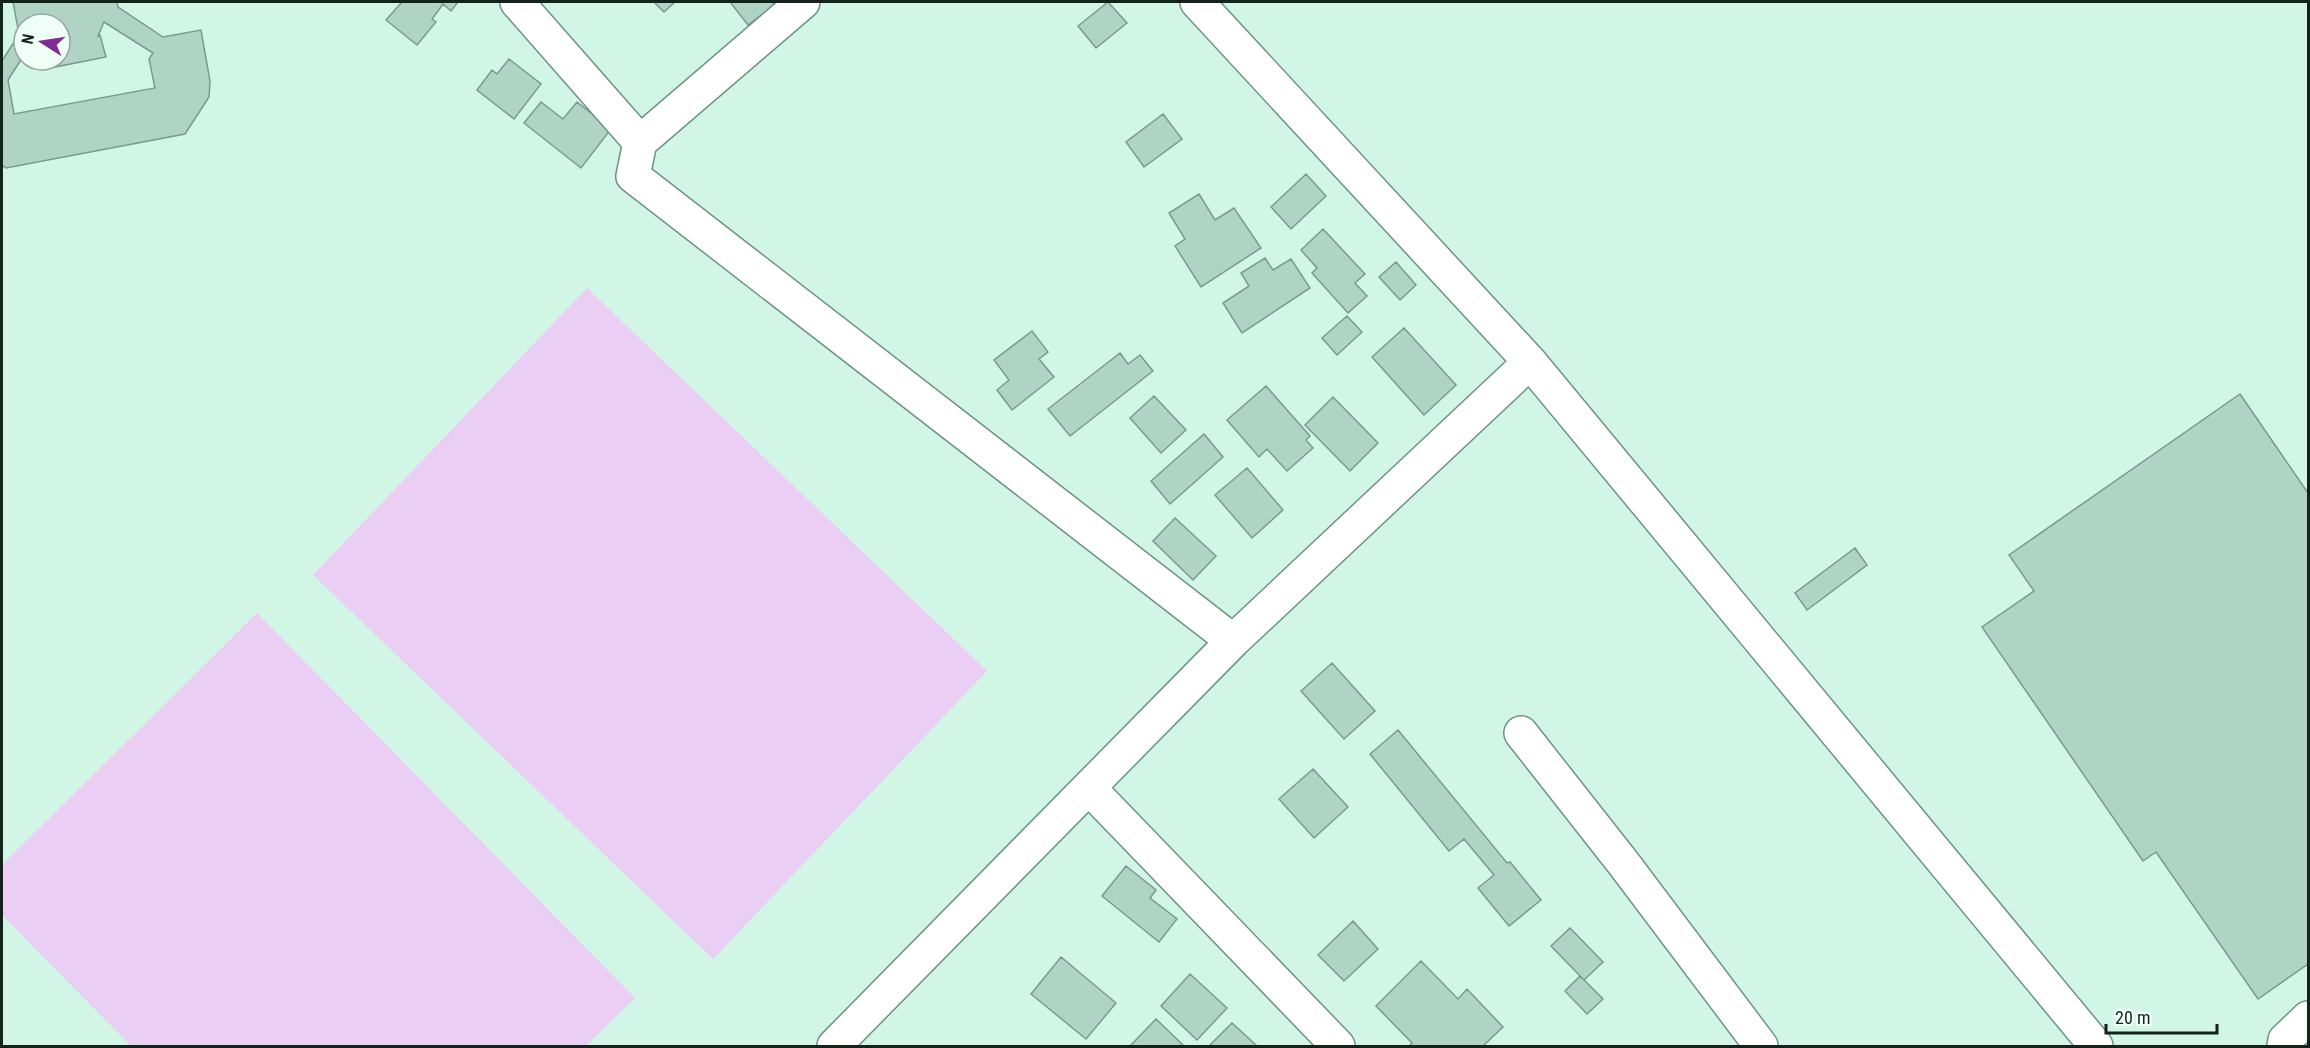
<svg xmlns="http://www.w3.org/2000/svg" width="2310" height="1048" font-family="'Roboto Condensed',sans-serif">
	<style>
		.green { fill: #ebcef4 }
		.building { fill: #afd4c5; stroke: #779b8c; stroke-width: 1.5; fill-rule: evenodd }
		.lines { fill: none; stroke-linecap: round; stroke-linejoin: round }
		.minor-casing { stroke: #6f9284; stroke-width: 36 }
		.minor { stroke: #fff; stroke-width: 33 }
	</style>
	<rect width="100%" height="100%" fill="#d1f6e6"/>
	<!-- green -->
	<path class="green" d="M587 288 987 671 713 959 313 575Z
		M257 613 635 998 586 1046H131L2 915V865Z"/>
	<!-- building -->
	<path class="building" d="M13 2H117L118 7 163 37 201 30 210 81 209 97 185 134 6 168 2 165V61L19 34ZM104 22 153 53 149 59 155 88 14 114 8 80 24 55V24H60V60H49L50 68 106 57 100 35 98 36Z
		M402 2H458L451 11 443 4 432 19 436 22 417 45 386 20Z
		M654 2H675L664 12Z
		M730 2H772L775 5 748 25Z
		M1108 2 1127 23 1096 48 1078 26Z
		M509 59 541 84 514 119 477 90 492 70 497 74Z
		M541 102 563 119 577 102 611 129 581 168 524 123Z
		M1163 114 1182 139 1144 167 1126 142Z
		M1306 174 1326 196 1291 229 1271 207Z
		M1199 194 1215 220 1234 208 1261 248 1201 287 1175 246 1185 239 1169 213Z
		M1323 229 1365 274 1355 283 1367 296 1348 313 1312 273 1317 268 1301 250Z
		M1265 258 1273 270 1291 259 1310 288 1242 333 1223 303 1249 286 1241 273Z
		M1396 262 1416 285 1400 300 1379 277Z
		M1347 316 1362 332 1337 355 1322 338Z
		M1404 328 1456 385 1424 415 1372 357Z
		M1032 331 1048 352 1039 359 1054 377 1012 410 997 390 1009 380 994 360Z
		M1120 353 1128 364 1140 355 1153 371 1070 436 1048 409Z
		M1266 386 1310 436 1306 440 1313 448 1287 471 1267 449 1259 457 1227 420Z
		M2240 394 2308 493V964L2258 999 2156 852 2143 861 1982 627 2034 591 2009 555Z
		M1154 396 1186 430 1161 453 1130 418Z
		M1333 397 1378 443 1350 471 1305 425Z
		M1204 434 1223 457 1170 504 1151 481Z
		M1247 468 1283 510 1252 538 1215 495Z
		M1175 518 1216 556 1193 580 1153 541Z
		M1855 548 1867 565 1807 610 1795 593Z
		M1332 663 1375 711 1344 739 1301 691Z
		M1398 730 1507 863 1510 862 1541 900 1509 926 1478 888 1494 875 1464 839 1449 851 1370 754Z
		M1313 769 1348 807 1314 838 1279 799Z
		M1126 866 1156 890 1150 898 1177 919 1159 942 1102 896Z
		M1353 921 1378 949 1344 981 1318 955Z
		M1570 928 1603 962 1584 980 1551 946Z
		M1061 957 1116 1003 1086 1039 1031 994Z
		M1421 961 1458 999 1467 989 1503 1027 1483 1046H1409L1412 1043 1376 1006Z
		M1190 974 1227 1008 1197 1040 1161 1006Z
		M1580 976 1603 999 1587 1014 1565 991Z
		M1156 1019 1184 1046H1130Z
		M1232 1023 1257 1046H1209Z"/>
	<g class="lines">
		<!-- minor casing -->
		<g class="minor-casing">
			<path id="minor" d="M517 2 640 142
				M803 2 640 142 633 176 1233 641
				M1197 2 1530 362 2096 1046
				M1521 733 1624 864 1761 1046
				M1089 788 1338 1046
				M834 1046 1233 641 1530 362
				M2284 1046 2285 1040 2308 1018"/>
		</g>
		<!-- minor -->
		<use href="#minor" class="minor"/>
	</g>
	<!-- border -->
	<rect width="2310" height="1048" fill="none" stroke="#14221c" stroke-width="6"/>
	<!-- north arrow -->
	<g transform="translate(42 42) rotate(282)"><circle r="28" fill="#effef7" stroke="#97a69f" stroke-width="1.5"/>
	<path d="M0-4.5L10 22L0 15L-10 22Z" fill="#822b98"/>
	<text y="-9" font-size="16" font-weight="bold" text-anchor="middle" fill="#14221c">N</text>
	</g>
	<!-- scale -->
	<path d="M2106 1024v9h111v-9" fill="none" stroke="#14221c" stroke-width="3"/>
	<text x="2115" y="1024" font-size="18" fill="#14221c" stroke="#effef7" stroke-width="4.5" paint-order="stroke">20 m</text>
</svg>
